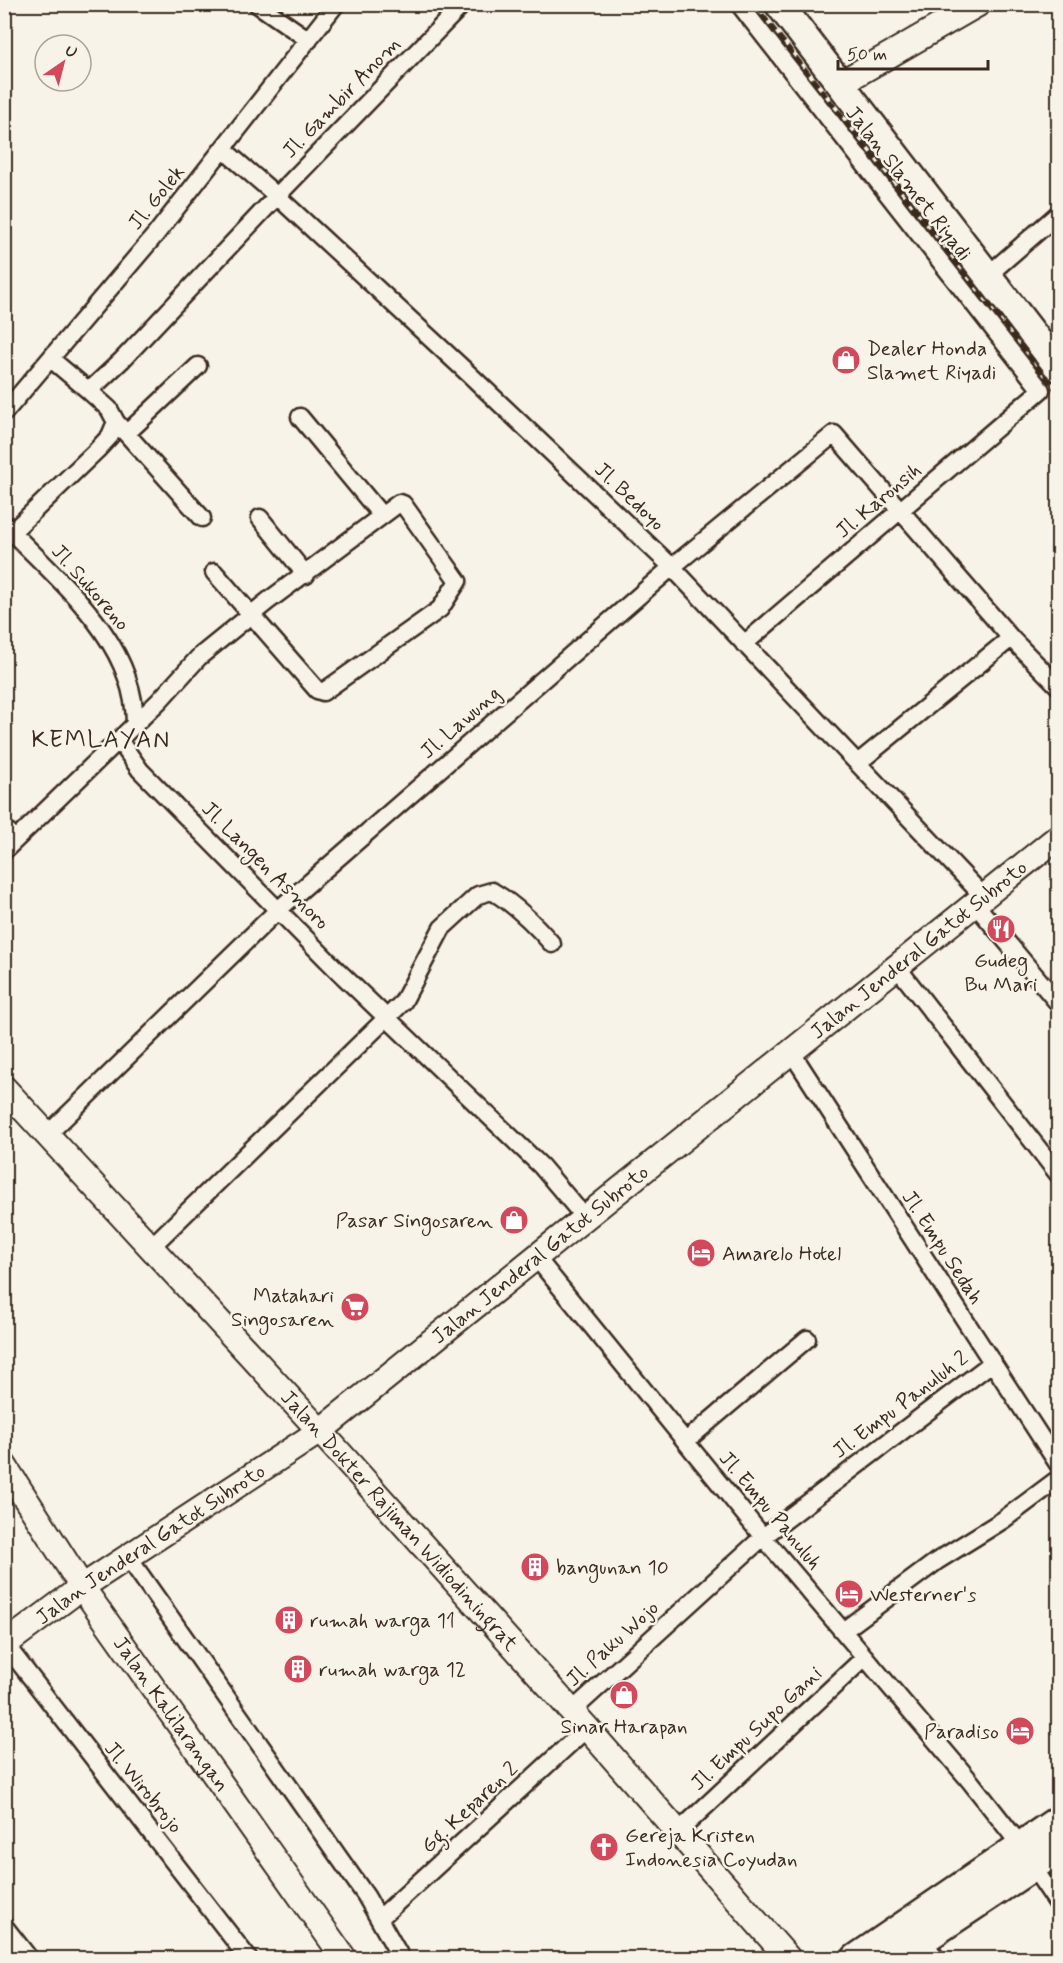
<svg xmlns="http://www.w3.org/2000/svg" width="1063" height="1963" font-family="Mynerve,sans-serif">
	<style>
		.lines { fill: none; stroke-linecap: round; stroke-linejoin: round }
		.street-casing { stroke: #3b2a1e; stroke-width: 21 }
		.secondary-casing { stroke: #3b2a1e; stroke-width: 28 }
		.primary-casing { stroke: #3b2a1e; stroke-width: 32 }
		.street { stroke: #f7f3e8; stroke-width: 16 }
		.secondary { stroke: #f7f3e8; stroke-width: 24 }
		.primary { stroke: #f7f3e8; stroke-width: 27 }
		.rail { stroke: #3b2a1e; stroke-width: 4.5; stroke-dasharray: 9 4.5; stroke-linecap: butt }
		.labels { text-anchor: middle; stroke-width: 5; stroke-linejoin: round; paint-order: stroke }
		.street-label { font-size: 21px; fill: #3b2a1e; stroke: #f7f3e8 }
		.poi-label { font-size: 21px; fill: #3b2a1e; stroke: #f7f3e8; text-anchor: start }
		.quarter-label { font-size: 24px; letter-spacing: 1.5px; fill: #3b2a1e; stroke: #f7f3e8 }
	</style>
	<rect width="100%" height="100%" fill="#f7f3e8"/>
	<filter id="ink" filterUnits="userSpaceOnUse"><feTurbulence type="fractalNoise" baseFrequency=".0167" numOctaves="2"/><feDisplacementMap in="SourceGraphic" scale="12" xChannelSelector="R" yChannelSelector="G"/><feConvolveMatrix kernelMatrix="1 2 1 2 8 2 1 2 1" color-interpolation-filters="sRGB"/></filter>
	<g filter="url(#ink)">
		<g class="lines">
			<!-- street casing -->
			<g class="street-casing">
				<path id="street" d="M257 4 309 40
					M739 4 1041 390 744 644
					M224 150 277 196 470 375 672 567 984 897
					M988 275 1058 214
					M51 359 89 391
					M4 413 156 234 336 4
					M300 417 382 516
					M127 433 198 366
					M202 518 116 422 109 409 89 391 122 360 277 196 463 4
					M260 518 306 575
					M4 524C58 581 135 640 135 724
					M12 532 97 450 110 436 116 422
					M119 740 140 770 337 970 541 1166 586 1219
					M859 762 1011 638
					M4 828 16 839
					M4 851 159 701 199 657 268 601 399 503 403 504 458 581 440 609 323 692 317 690 214 572
					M975 904 1058 1003
					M897 967 1058 1174
					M792 1053 1058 1464
					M47 1135 278 910 672 567 834 434 1011 638 1058 686
					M151 1247 403 1002 442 928 478 895 492 891C516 905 534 923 552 944
					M535 1256 763 1537 970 1781 1021 1846
					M686 1441 807 1339
					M128 1557 366 1896 401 1958
					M843 1631 937 1561 1003 1520 1058 1479
					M5 1644 248 1958
					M572 1711 763 1537 993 1362
					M678 1832 865 1657
					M1033 1867 1058 1904
					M380 1918 587 1728
					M4 1926 29 1958
					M922 1941 936 1958"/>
			</g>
			<!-- secondary casing -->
			<g class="secondary-casing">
				<g id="secondary">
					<path d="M841 83 978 4"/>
					<path id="s1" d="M4 1088 320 1431 587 1728 788 1958"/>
					<path id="s2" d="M4 1465 82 1587 344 1958"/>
					<path id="s3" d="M4 1645 82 1587 320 1431 1058 837"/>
				</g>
			</g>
			<!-- primary casing -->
			<g class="primary-casing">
				<path id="primary" d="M779 4 1058 367
					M856 1958 1058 1820
					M896 1958 1058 1850"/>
			</g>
			<!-- street -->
			<use href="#street" class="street"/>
			<!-- secondary -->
			<use href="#secondary" class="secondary"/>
			<!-- primary -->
			<use href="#primary" class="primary"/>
			<!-- rail -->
			<path class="rail" d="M754 4 1058 392"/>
		</g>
	</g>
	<!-- icons -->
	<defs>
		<g id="shop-disc" transform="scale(1.5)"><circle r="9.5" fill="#d1495b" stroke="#f7f3e8"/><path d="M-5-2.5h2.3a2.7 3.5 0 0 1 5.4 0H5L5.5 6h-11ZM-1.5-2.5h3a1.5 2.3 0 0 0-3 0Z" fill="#fff"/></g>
		<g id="restaurant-disc" transform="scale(1.5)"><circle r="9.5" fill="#d1495b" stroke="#f7f3e8"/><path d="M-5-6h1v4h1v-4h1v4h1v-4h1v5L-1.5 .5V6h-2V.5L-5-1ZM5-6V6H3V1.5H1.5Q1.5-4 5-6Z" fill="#fff"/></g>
		<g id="hotel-disc" transform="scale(1.5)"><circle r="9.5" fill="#d1495b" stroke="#f7f3e8"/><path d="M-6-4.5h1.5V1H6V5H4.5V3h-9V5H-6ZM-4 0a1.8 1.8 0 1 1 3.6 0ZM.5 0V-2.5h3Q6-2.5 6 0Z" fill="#fff"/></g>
		<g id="supermarket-disc" transform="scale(1.5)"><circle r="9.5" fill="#d1495b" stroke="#f7f3e8"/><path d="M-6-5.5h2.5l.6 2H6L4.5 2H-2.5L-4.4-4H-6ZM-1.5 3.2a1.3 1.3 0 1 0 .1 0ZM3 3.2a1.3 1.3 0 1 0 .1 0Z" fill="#fff"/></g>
		<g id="building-disc" transform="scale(1.5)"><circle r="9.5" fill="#d1495b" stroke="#f7f3e8"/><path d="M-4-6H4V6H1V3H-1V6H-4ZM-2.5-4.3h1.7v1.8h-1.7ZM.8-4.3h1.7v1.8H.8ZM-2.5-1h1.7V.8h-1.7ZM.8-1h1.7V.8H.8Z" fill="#fff"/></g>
		<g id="church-disc" transform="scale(1.5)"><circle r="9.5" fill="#d1495b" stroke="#f7f3e8"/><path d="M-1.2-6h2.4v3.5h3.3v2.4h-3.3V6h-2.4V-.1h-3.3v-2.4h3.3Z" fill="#fff"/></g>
	</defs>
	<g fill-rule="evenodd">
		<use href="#shop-disc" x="846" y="360"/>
		<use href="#restaurant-disc" x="1001" y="929"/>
		<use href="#shop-disc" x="514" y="1220"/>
		<use href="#hotel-disc" x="701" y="1253"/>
		<use href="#supermarket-disc" x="355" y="1307"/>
		<use href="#building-disc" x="535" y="1567"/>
		<use href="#hotel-disc" x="849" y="1594"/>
		<use href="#building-disc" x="289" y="1620"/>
		<use href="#building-disc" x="298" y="1669"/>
		<use href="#shop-disc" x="624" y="1695"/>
		<use href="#hotel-disc" x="1020" y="1731"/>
		<use href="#church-disc" x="604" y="1847"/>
	</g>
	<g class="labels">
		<!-- street labels -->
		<g class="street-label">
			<text transform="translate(341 97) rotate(-46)" y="7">Jl. Gambir Anom</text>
			<text transform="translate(909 183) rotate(52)" y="7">Jalan Slamet Riyadi</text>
			<text transform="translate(156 197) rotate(-51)" y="7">Jl. Golek</text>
			<text transform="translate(630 496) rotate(44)" y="7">Jl. Bedoyo</text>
			<text transform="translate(878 500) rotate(-40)" y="7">Jl. Karonsih</text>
			<text transform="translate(91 587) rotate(49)" y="7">Jl. Sukoreno</text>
			<text transform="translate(460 722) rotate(-41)" y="7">Jl. Lawung</text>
			<text transform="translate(266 865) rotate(45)" y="7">Jl. Langen Asmoro</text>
			<text dy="7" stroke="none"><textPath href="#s3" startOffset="1150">Jalan Jenderal Gatot Subroto</textPath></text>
			<text transform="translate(943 1247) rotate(57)" y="7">Jl. Empu Sedah</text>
			<text dy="7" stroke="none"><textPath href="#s3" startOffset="664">Jalan Jenderal Gatot Subroto</textPath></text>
			<text transform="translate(900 1404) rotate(-37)" y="7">Jl. Empu Panuluh 2</text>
			<text transform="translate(771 1510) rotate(50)" y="7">Jl. Empu Panuluh</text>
			<text dy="7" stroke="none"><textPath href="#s1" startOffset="586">Jalan Dokter Rajiman Widiodiningrat</textPath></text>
			<text dy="7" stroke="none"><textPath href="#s3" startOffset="178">Jalan Jenderal Gatot Subroto</textPath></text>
			<text transform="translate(612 1643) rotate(-42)" y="7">Jl. Paku Wojo</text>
			<text dy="7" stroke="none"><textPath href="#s2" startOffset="300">Jalan Kalilarangan</textPath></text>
			<text transform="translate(756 1728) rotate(-43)" y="7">Jl. Empu Supo Gani</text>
			<text transform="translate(144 1787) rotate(51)" y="7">Jl. Wirobrojo</text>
			<text transform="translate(469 1807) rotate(-43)" y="7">Gg. Keparen 2</text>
		</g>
		<!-- poi labels -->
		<g class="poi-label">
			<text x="867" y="355">Dealer Honda<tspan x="867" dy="24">Slamet Riyadi</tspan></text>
			<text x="1001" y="967" text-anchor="middle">Gudeg<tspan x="1001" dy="24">Bu Mari</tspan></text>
			<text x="493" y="1227" text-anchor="end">Pasar Singosaren</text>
			<text x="722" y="1260">Amarelo Hotel</text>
			<text x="334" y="1302" text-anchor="end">Matahari<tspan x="334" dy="24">Singosaren</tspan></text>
			<text x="556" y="1574">bangunan 10</text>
			<text x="870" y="1601">Westerner's</text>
			<text x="310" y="1627">rumah warga 11</text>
			<text x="319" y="1676">rumah warga 12</text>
			<text x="624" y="1733" text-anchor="middle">Sinar Harapan</text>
			<text x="999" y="1738" text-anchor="end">Paradiso</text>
			<text x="625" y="1842">Gereja Kristen<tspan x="625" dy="24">Indonesia Coyudan</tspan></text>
		</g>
		<!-- quarter labels -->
		<g class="quarter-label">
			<text x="101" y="747">KEMLAYAN</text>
		</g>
	</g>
	<!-- margin -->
	<rect width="1063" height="1963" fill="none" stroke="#f7f3e8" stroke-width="24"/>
	<rect x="12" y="12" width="1039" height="1939" fill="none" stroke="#3b2a1e" stroke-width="2" filter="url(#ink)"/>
	<!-- north arrow -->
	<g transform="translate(63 63) rotate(35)"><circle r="28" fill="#f7f3e8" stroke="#aca397" stroke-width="1.5"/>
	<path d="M0-4.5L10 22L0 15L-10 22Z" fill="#d1495b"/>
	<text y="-9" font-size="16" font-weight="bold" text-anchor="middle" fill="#3b2a1e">U</text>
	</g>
	<!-- scale -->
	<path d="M838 60v9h150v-9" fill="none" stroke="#3b2a1e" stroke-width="3"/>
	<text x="847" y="60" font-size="18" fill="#3b2a1e" stroke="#f7f3e8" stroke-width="4.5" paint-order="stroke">50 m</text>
</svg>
